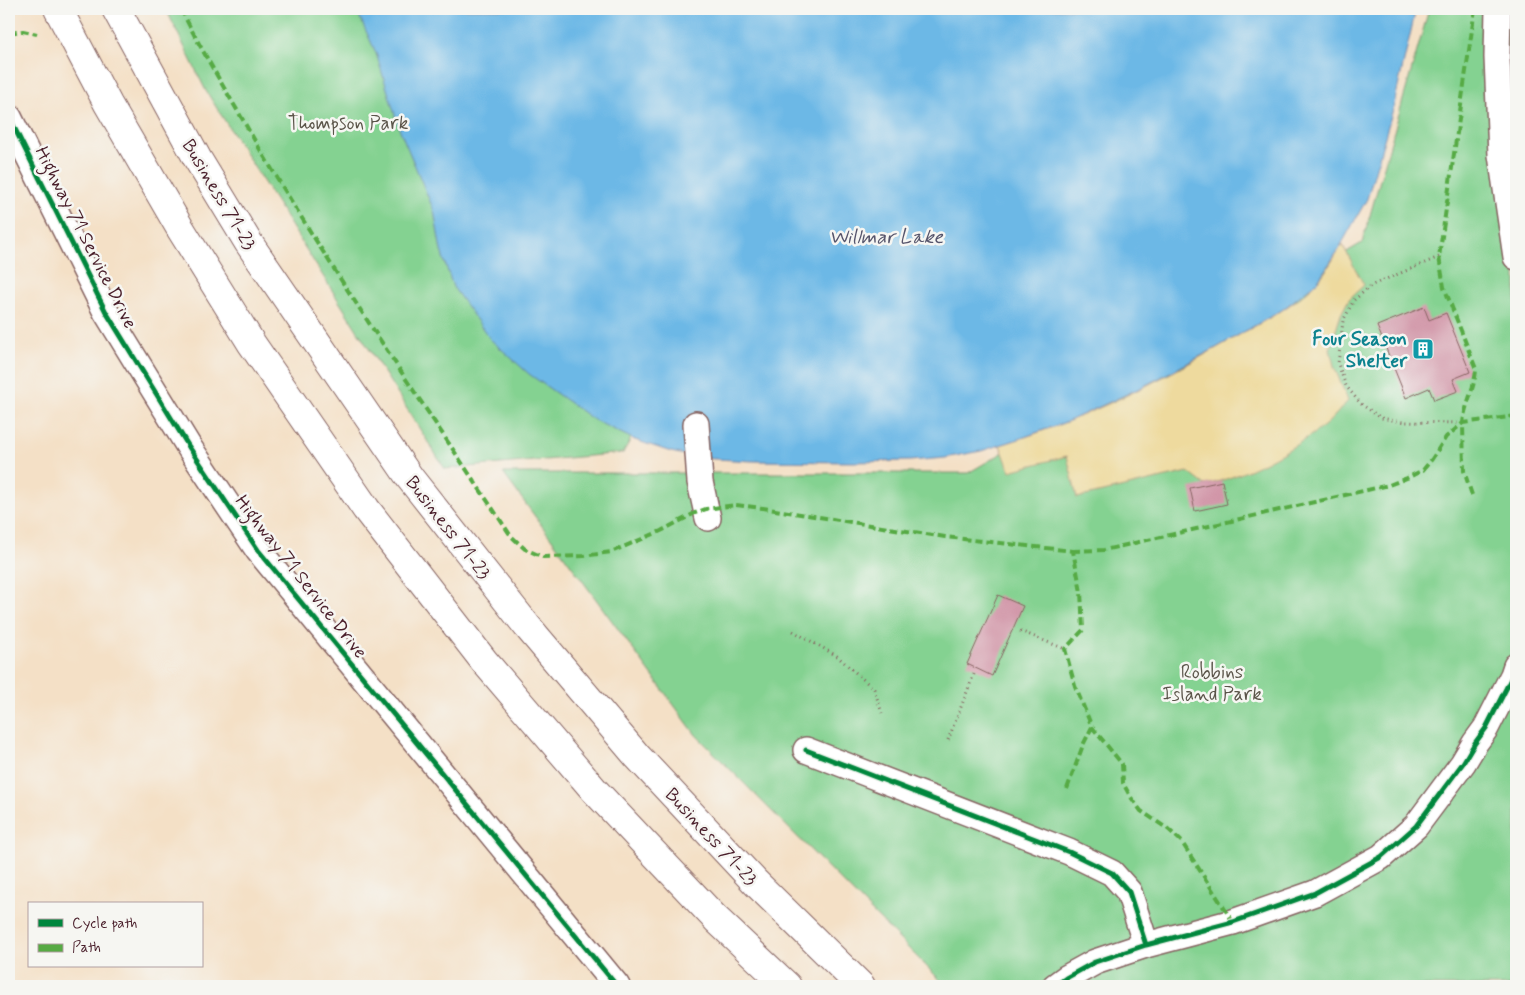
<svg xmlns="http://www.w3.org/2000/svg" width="1525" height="995" font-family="Mynerve,sans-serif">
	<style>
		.green { fill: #84d291; stroke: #67785e }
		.sand { fill: #eeda9e; stroke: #9c7c64 }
		.water { fill: #6cb8e6; stroke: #5b6c88 }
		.building { fill: #d196a8 }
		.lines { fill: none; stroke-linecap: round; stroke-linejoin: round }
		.minor-casing { stroke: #866361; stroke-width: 28 }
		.highway-casing { stroke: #866361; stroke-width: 30 }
		.path { stroke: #866361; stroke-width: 3; stroke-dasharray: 1 4; stroke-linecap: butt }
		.minor { stroke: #fff; stroke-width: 25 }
		.highway { stroke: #fff; stroke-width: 28 }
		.quiet { stroke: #57aa44; stroke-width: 4; stroke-dasharray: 8 4; stroke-linecap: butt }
		.cycleway-casing { stroke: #f6f6f2; stroke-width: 8 }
		.cycleway { stroke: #00873e; stroke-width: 5 }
		.labels { text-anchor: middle; stroke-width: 5; stroke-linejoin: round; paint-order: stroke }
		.park-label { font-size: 19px; fill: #5b554a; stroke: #f6f6f2 }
		.street-label { font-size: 19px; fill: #4a1f2b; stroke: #f6f6f2 }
		.culture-label { font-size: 19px; font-weight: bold; fill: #0d838f; stroke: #f6f6f2; text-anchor: end }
		.water-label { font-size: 20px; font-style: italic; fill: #56556c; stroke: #f6f6f2 }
	</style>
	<rect width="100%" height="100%" fill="#f6f6f2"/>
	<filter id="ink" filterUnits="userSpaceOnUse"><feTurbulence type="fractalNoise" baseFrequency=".02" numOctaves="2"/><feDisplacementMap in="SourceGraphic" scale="10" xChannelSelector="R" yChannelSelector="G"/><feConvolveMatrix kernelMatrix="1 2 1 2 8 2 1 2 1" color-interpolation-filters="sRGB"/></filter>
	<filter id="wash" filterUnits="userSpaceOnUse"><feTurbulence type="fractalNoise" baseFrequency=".0096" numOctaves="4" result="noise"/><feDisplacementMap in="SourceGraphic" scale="20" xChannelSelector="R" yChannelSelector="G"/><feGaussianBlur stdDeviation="1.12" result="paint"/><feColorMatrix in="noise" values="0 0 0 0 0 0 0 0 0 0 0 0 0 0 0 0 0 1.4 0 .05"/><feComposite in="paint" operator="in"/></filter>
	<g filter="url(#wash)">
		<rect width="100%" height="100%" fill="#f4e0c6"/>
		<!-- green -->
		<path class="green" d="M166 9H403L645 413 623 453 445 469 206 91Z
			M1429 9H1516V986H946L696 735 503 473H968L1362 243Z"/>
		<!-- sand -->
		<path class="sand" d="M1342 244 1364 285 1349 299 1341 314 1330 349 1334 366 1348 401C1340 409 1333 419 1324 426 1290 451 1245 476 1205 485L1188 472 1077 498 1067 456 1010 471 1000 445C1084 420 1164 379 1239 335 1264 321 1297 304 1317 282 1327 271 1335 256 1342 244Z"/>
		<!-- water -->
		<path class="water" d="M356 9H1416L1393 109 1367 199 1337 252 1317 282 1282 310 1216 348 1142 387 1069 421 1019 439 981 451 945 458 910 461 852 462 752 461 698 458 671 452 635 440 594 420 529 374 490 339 453 287 441 251 434 211 399 128 376 53Z"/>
		<g id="blocks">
			<!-- building -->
			<path class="building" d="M1424 307 1429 320 1446 313 1470 372 1453 379 1458 391 1434 400 1429 388 1406 398 1377 326Z
				M1222 481 1227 504 1195 511 1190 488Z
				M998 595 1023 606 992 676 967 664Z"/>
		</g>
	</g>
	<g filter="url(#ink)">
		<use href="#blocks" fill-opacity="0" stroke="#866361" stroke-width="1"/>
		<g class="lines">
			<!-- minor casing -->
			<g class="minor-casing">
				<path id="minor" d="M1498 9 1497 57 1501 155 1516 257
					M9 117 106 312 189 447 258 550 617 986
					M696 424 700 482 708 518
					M806 750 1069 852 1112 873 1129 892 1146 945
					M1055 986 1066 978 1095 962 1146 945 1233 922 1315 893 1381 857 1416 826 1463 763 1475 743 1486 728 1513 675 1516 666"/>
			</g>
			<!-- highway casing -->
			<g class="highway-casing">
				<path id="highway" d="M58 9 108 104 180 228 252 344 366 509 484 661 595 791 716 919 787 986
					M116 9 197 158 248 242 410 478 527 626 637 756 756 883 861 986"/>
			</g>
			<!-- path -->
			<path class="path" d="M1439 257 1372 285 1354 300 1343 321 1338 364 1346 386 1361 404 1381 418 1403 422 1463 423
				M793 631 837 656 874 689 882 713
				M1020 631 1065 649
				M948 740 974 674"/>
			<!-- minor -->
			<use href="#minor" class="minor"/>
			<!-- highway -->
			<use href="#highway" class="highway"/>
			<!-- quiet -->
			<path class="quiet" d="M181 9C203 54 230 97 255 141 335 276 424 406 511 536L525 549 543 557 584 556 611 552 661 531 695 513 706 509 736 505 763 508 945 537 1073 551 1081 592 1083 630 1065 649 1075 686 1092 727 1122 764 1123 783 1130 796 1141 811 1168 829 1181 841 1233 922
				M9 33 23 31 37 34
				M1472 495 1464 471 1463 423 1516 416
				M1073 551 1104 550 1389 485 1407 478 1423 470 1432 459 1446 437 1463 423C1465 404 1475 388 1476 369L1444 287 1439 257 1475 9
				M1067 789 1083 745 1092 727"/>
			<!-- cycleway casing -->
			<g class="cycleway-casing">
				<path id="cycleway" d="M9 117 106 312 189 447 258 550 617 986
					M806 750 1069 852 1112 873 1129 892 1146 945
					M1055 986 1066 978 1095 962 1146 945 1233 922 1315 893 1381 857 1416 826 1463 763 1475 743 1486 728 1513 675 1516 666"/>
			</g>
			<!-- cycleway -->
			<use href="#cycleway" class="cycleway"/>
		</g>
	</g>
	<!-- icons -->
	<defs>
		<g id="building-square" transform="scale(1.125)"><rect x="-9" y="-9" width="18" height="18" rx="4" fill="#0f9aa8" stroke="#f6f6f2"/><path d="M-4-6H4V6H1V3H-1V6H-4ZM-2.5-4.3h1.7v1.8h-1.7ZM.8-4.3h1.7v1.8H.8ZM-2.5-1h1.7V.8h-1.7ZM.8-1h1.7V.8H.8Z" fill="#fff"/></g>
	</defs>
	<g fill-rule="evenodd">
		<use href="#building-square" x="1423" y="349"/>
	</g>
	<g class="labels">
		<!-- park labels -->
		<g class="park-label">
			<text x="348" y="129">Thompson Park</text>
			<text x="1212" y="678">Robbins<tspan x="1212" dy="22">Island Park</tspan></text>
		</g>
		<!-- street labels -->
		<g class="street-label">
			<text transform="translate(220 194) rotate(59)" y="7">Business 71-23</text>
			<text transform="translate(87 237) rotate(63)" y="7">Highway 71 Service Drive</text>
			<text transform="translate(449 527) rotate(52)" y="7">Business 71-23</text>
			<text transform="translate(302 576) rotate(52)" y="7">Highway 71 Service Drive</text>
			<text transform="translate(712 836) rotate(47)" y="7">Business 71-23</text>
		</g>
		<!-- culture labels -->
		<g class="culture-label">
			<text x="1407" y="345">Four Season<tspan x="1407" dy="22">Shelter</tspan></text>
		</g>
		<!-- water labels -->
		<g class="water-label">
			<text x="886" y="243">Willmar Lake</text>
		</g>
	</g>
	<!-- margin -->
	<rect width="1525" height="995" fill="none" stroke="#f6f6f2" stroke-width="30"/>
	<!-- legend -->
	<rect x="28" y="902" width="175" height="65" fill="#f6f6f2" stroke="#b1a0a2"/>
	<rect x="38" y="919" width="25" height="8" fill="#00873e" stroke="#b1a0a2"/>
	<text x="72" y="928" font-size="15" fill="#4a1f2b">Cycle path</text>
	<rect x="38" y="944" width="25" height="8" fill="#57aa44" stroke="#b1a0a2"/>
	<text x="72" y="952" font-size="15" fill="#4a1f2b">Path</text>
</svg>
